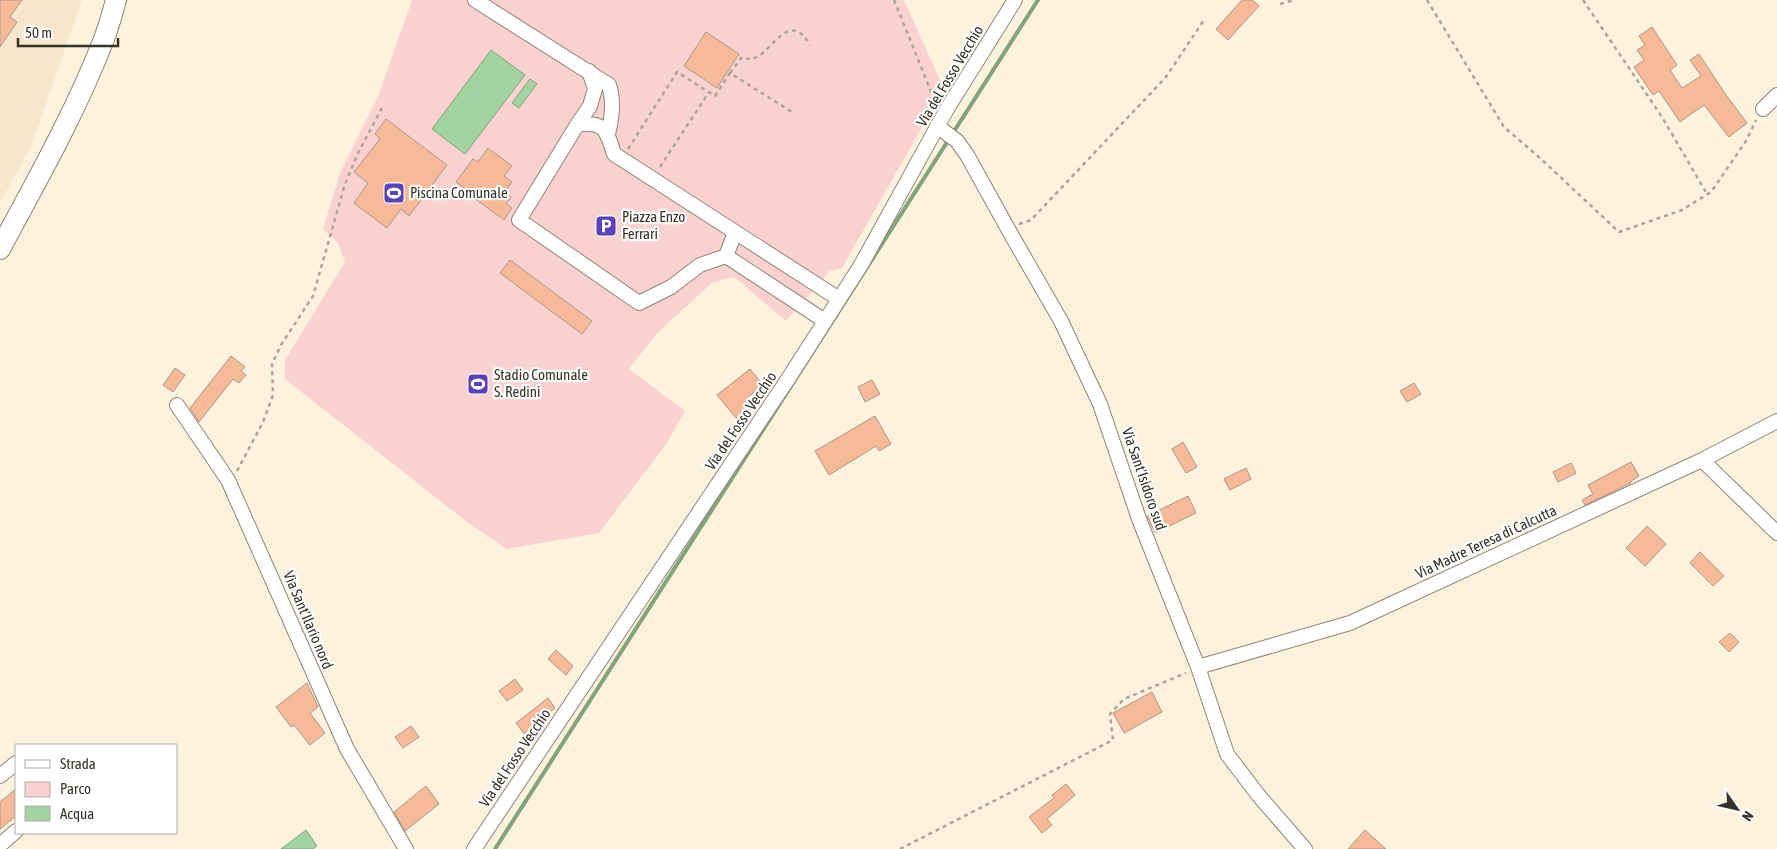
<svg xmlns="http://www.w3.org/2000/svg" width="1777" height="849" font-family="'Asap Condensed',sans-serif">
	<style>
		.built { fill: #f6e6cc }
		.green { fill: #f9d1d1 }
		.water { fill: #a3d2a1; stroke: #83a27e }
		.lines { fill: none; stroke-linecap: round; stroke-linejoin: round }
		.stream { stroke: #83a27e; stroke-width: 4 }
		.building { fill: #f7ba98; stroke: #aa968b }
		.minor-casing { stroke: #908573; stroke-width: 16 }
		.highway-casing { stroke: #908573; stroke-width: 22 }
		.path { stroke: #aca495; stroke-width: 2.5; stroke-dasharray: 4 4; stroke-linecap: butt }
		.minor { stroke: #fff; stroke-width: 14 }
		.highway { stroke: #fff; stroke-width: 20 }
		.labels { text-anchor: middle; stroke-width: 4.5; stroke-linejoin: round; paint-order: stroke }
		.street-label { font-size: 15px; fill: #37332b; stroke: #fff }
		.poi-label { font-size: 15px; fill: #37332b; stroke: #fff; text-anchor: start }
	</style>
	<rect width="100%" height="100%" fill="#fdf2de"/>
	<!-- built -->
	<path class="built" d="M0 0H82L32 144 0 203Z"/>
	<!-- green -->
	<path class="green" d="M412 0H904L944 89 842 268 830 271 786 321 734 277 712 283 658 332 629 369 685 411 667 443 599 533 507 549 467 522 285 379V360L345 262 338 243 323 229 340 173 378 96Z"/>
	<!-- water -->
	<path class="water" d="M491 50 525 75 465 154 432 129Z
		M530 79 537 84 519 108 512 103Z
		M306 830 317 846 313 849H281Z"/>
	<g class="lines">
		<!-- stream -->
		<path class="stream" d="M495 849 1038 0"/>
	</g>
	<!-- building -->
	<path class="building" d="M0 0H22L10 17 17 22 0 47Z
		M1242 0H1252L1259 6 1228 40 1216 29Z
		M1652 27 1677 65 1670 70 1682 88 1701 76 1690 60 1699 54 1726 95 1747 123 1729 137 1704 105 1680 122 1659 91 1653 95 1634 67 1644 60 1637 50 1645 45 1639 36Z
		M706 32 739 54 717 88 684 66Z
		M386 119 447 165 409 216 401 209 387 228 354 203 368 183 354 172 380 139 375 134Z
		M488 148 512 166 504 176 512 182 505 192 511 197 506 204 512 208 504 220 470 195 471 193 456 182 473 159 478 162Z
		M510 260 592 321 582 334 500 273Z
		M231 356 245 367 241 371 246 375 239 383 233 379 199 422 190 408Z
		M175 368 185 375 173 392 163 385Z
		M750 369 763 385 748 397 754 405 737 419 717 395Z
		M872 380 880 394 865 402 858 387Z
		M1414 383 1421 394 1407 402 1400 391Z
		M875 416 891 444 879 451 876 446 829 475 815 451Z
		M1183 442 1197 467 1186 473 1172 449Z
		M1631 462 1639 476 1630 482 1631 483 1585 505 1582 500 1593 494 1588 485Z
		M1571 463 1576 473 1558 482 1553 472Z
		M1246 468 1251 479 1230 490 1224 479Z
		M1188 496 1196 513 1155 533 1147 516Z
		M1647 526 1666 544 1645 566 1626 548Z
		M1700 552 1724 576 1713 586 1690 563Z
		M1730 633 1739 642 1729 652 1719 642Z
		M556 650 573 666 566 675 548 659Z
		M515 679 523 690 507 701 499 691Z
		M307 683 318 707 310 713 325 733 310 745 294 725 291 727 276 707Z
		M1152 692 1162 712 1124 733 1113 713Z
		M548 698 555 708 540 720 543 725 529 740 516 723Z
		M411 726 419 737 403 748 395 737Z
		M1066 784 1075 795 1047 819 1052 825 1042 833 1029 817 1054 798 1052 795Z
		M426 786 439 804 405 831 394 812Z
		M16 789V816L0 829V802Z
		M1365 830 1386 849H1348Z"/>
	<g class="lines">
		<!-- minor casing -->
		<g class="minor-casing">
			<path id="minor" d="M475 0 609 85C614 100 612 118 608 134
				M1763 109 1777 95
				M577 125 590 106 595 89 589 71
				M937 126 957 141 967 155 1012 236 1061 321 1100 404 1139 519 1198 667 1227 754 1259 796 1305 849
				M726 256 735 233
				M825 321 726 256 700 265 671 287 639 303 519 220 577 125C604 120 607 131 614 154L839 299
				M177 405 228 480 347 749 406 849
				M1702 460 1777 533
				M1198 667 1350 623 1702 460 1777 421
				M0 776 16 763
				M0 845 16 831
				M474 849 790 376 861 265 947 109 1015 0"/>
		</g>
		<!-- highway casing -->
		<g class="highway-casing">
			<path id="highway" d="M0 249C36 182 74 115 102 44 108 30 112 15 116 0"/>
		</g>
		<!-- path -->
		<path class="path" d="M894 0 932 94 938 101
			M1427 0 1504 127 1540 158 1619 232 1682 210 1711 192 1746 141 1756 120
			M1583 0 1662 117 1707 194
			M1280 4 1294 0
			M730 73 742 57C747 59 751 60 757 57 774 48 790 10 810 45
			M628 149 677 72 715 96 730 73 792 112
			M660 167 709 92
			M1019 224 1031 220 1166 77 1204 20
			M237 471 263 422 273 395 272 364 281 345 313 296 345 184 359 151 382 108
			M900 849 1113 740 1110 714 1124 699 1186 673"/>
		<!-- minor -->
		<use href="#minor" class="minor"/>
		<!-- highway -->
		<use href="#highway" class="highway"/>
	</g>
	<!-- icons -->
	<defs>
		<g id="stadium-square" transform="scale(1.125)"><rect x="-9" y="-9" width="18" height="18" rx="4" fill="#5841b9" stroke="#fff"/><path d="M0-5a6.5 5 0 1 0 0 10a6.5 5 0 1 0 0-10ZM-3.5-1.8h7v3.6h-7Z" fill="#fff"/></g>
		<g id="parking-square" transform="scale(1.125)"><rect x="-9" y="-9" width="18" height="18" rx="4" fill="#5841b9" stroke="#fff"/><path d="M-3.5-5.5H1a3.5 3.5 0 0 1 0 7H-1V5.5H-3.5ZM-1-3.4V-.6H.8a1.4 1.4 0 0 0 0-2.8Z" fill="#fff"/></g>
	</defs>
	<g fill-rule="evenodd">
		<use href="#stadium-square" x="394" y="193"/>
		<use href="#parking-square" x="606" y="226"/>
		<use href="#stadium-square" x="478" y="384"/>
	</g>
	<g class="labels">
		<!-- street labels -->
		<g class="street-label">
			<text transform="translate(950 76) rotate(-59)" y="5">Via del Fosso Vecchio</text>
			<text transform="translate(741 421) rotate(-56)" y="5">Via del Fosso Vecchio</text>
			<text transform="translate(1144 479) rotate(71)" y="5">Via Sant'Isidoro sud</text>
			<text transform="translate(1486 542) rotate(-25)" y="5">Via Madre Teresa di Calcutta</text>
			<text transform="translate(308 620) rotate(67)" y="5">Via Sant'Ilario nord</text>
			<text transform="translate(515 758) rotate(-56)" y="5">Via del Fosso Vecchio</text>
		</g>
		<!-- poi labels -->
		<g class="poi-label">
			<text x="410" y="198">Piscina Comunale</text>
			<text x="622" y="222">Piazza Enzo<tspan x="622" dy="17">Ferrari</tspan></text>
			<text x="494" y="380">Stadio Comunale<tspan x="494" dy="17">S. Redini</tspan></text>
		</g>
	</g>
	<!-- legend -->
	<rect x="15" y="744" width="162" height="90" fill="#ffffff" stroke="#afadaa"/>
	<rect x="25" y="760" width="25" height="8" fill="#ffffff" stroke="#afadaa"/>
	<text x="60" y="769" font-size="15" fill="#37332b">Strada</text>
	<rect x="25" y="782" width="25" height="15" fill="#f9d1d1" stroke="#afadaa"/>
	<text x="60" y="794" font-size="15" fill="#37332b">Parco</text>
	<rect x="25" y="806" width="25" height="15" fill="#a3d2a1" stroke="#afadaa"/>
	<text x="60" y="819" font-size="15" fill="#37332b">Acqua</text>
	<!-- north arrow -->
	<g transform="translate(1737 809) rotate(124)" stroke="#ffffff" stroke-width="4" paint-order="stroke">
	<path d="M0-4L9 19L0 12L-9 19Z" fill="#37332b"/>
	<text y="-8" font-size="14" font-weight="bold" text-anchor="middle" fill="#37332b">N</text>
	</g>
	<!-- scale -->
	<path d="M18 38v8h100v-8" fill="none" stroke="#37332b" stroke-width="2.5"/>
	<text x="25" y="38" font-size="15" fill="#37332b" stroke="#ffffff" stroke-width="4" paint-order="stroke">50 m</text>
</svg>
